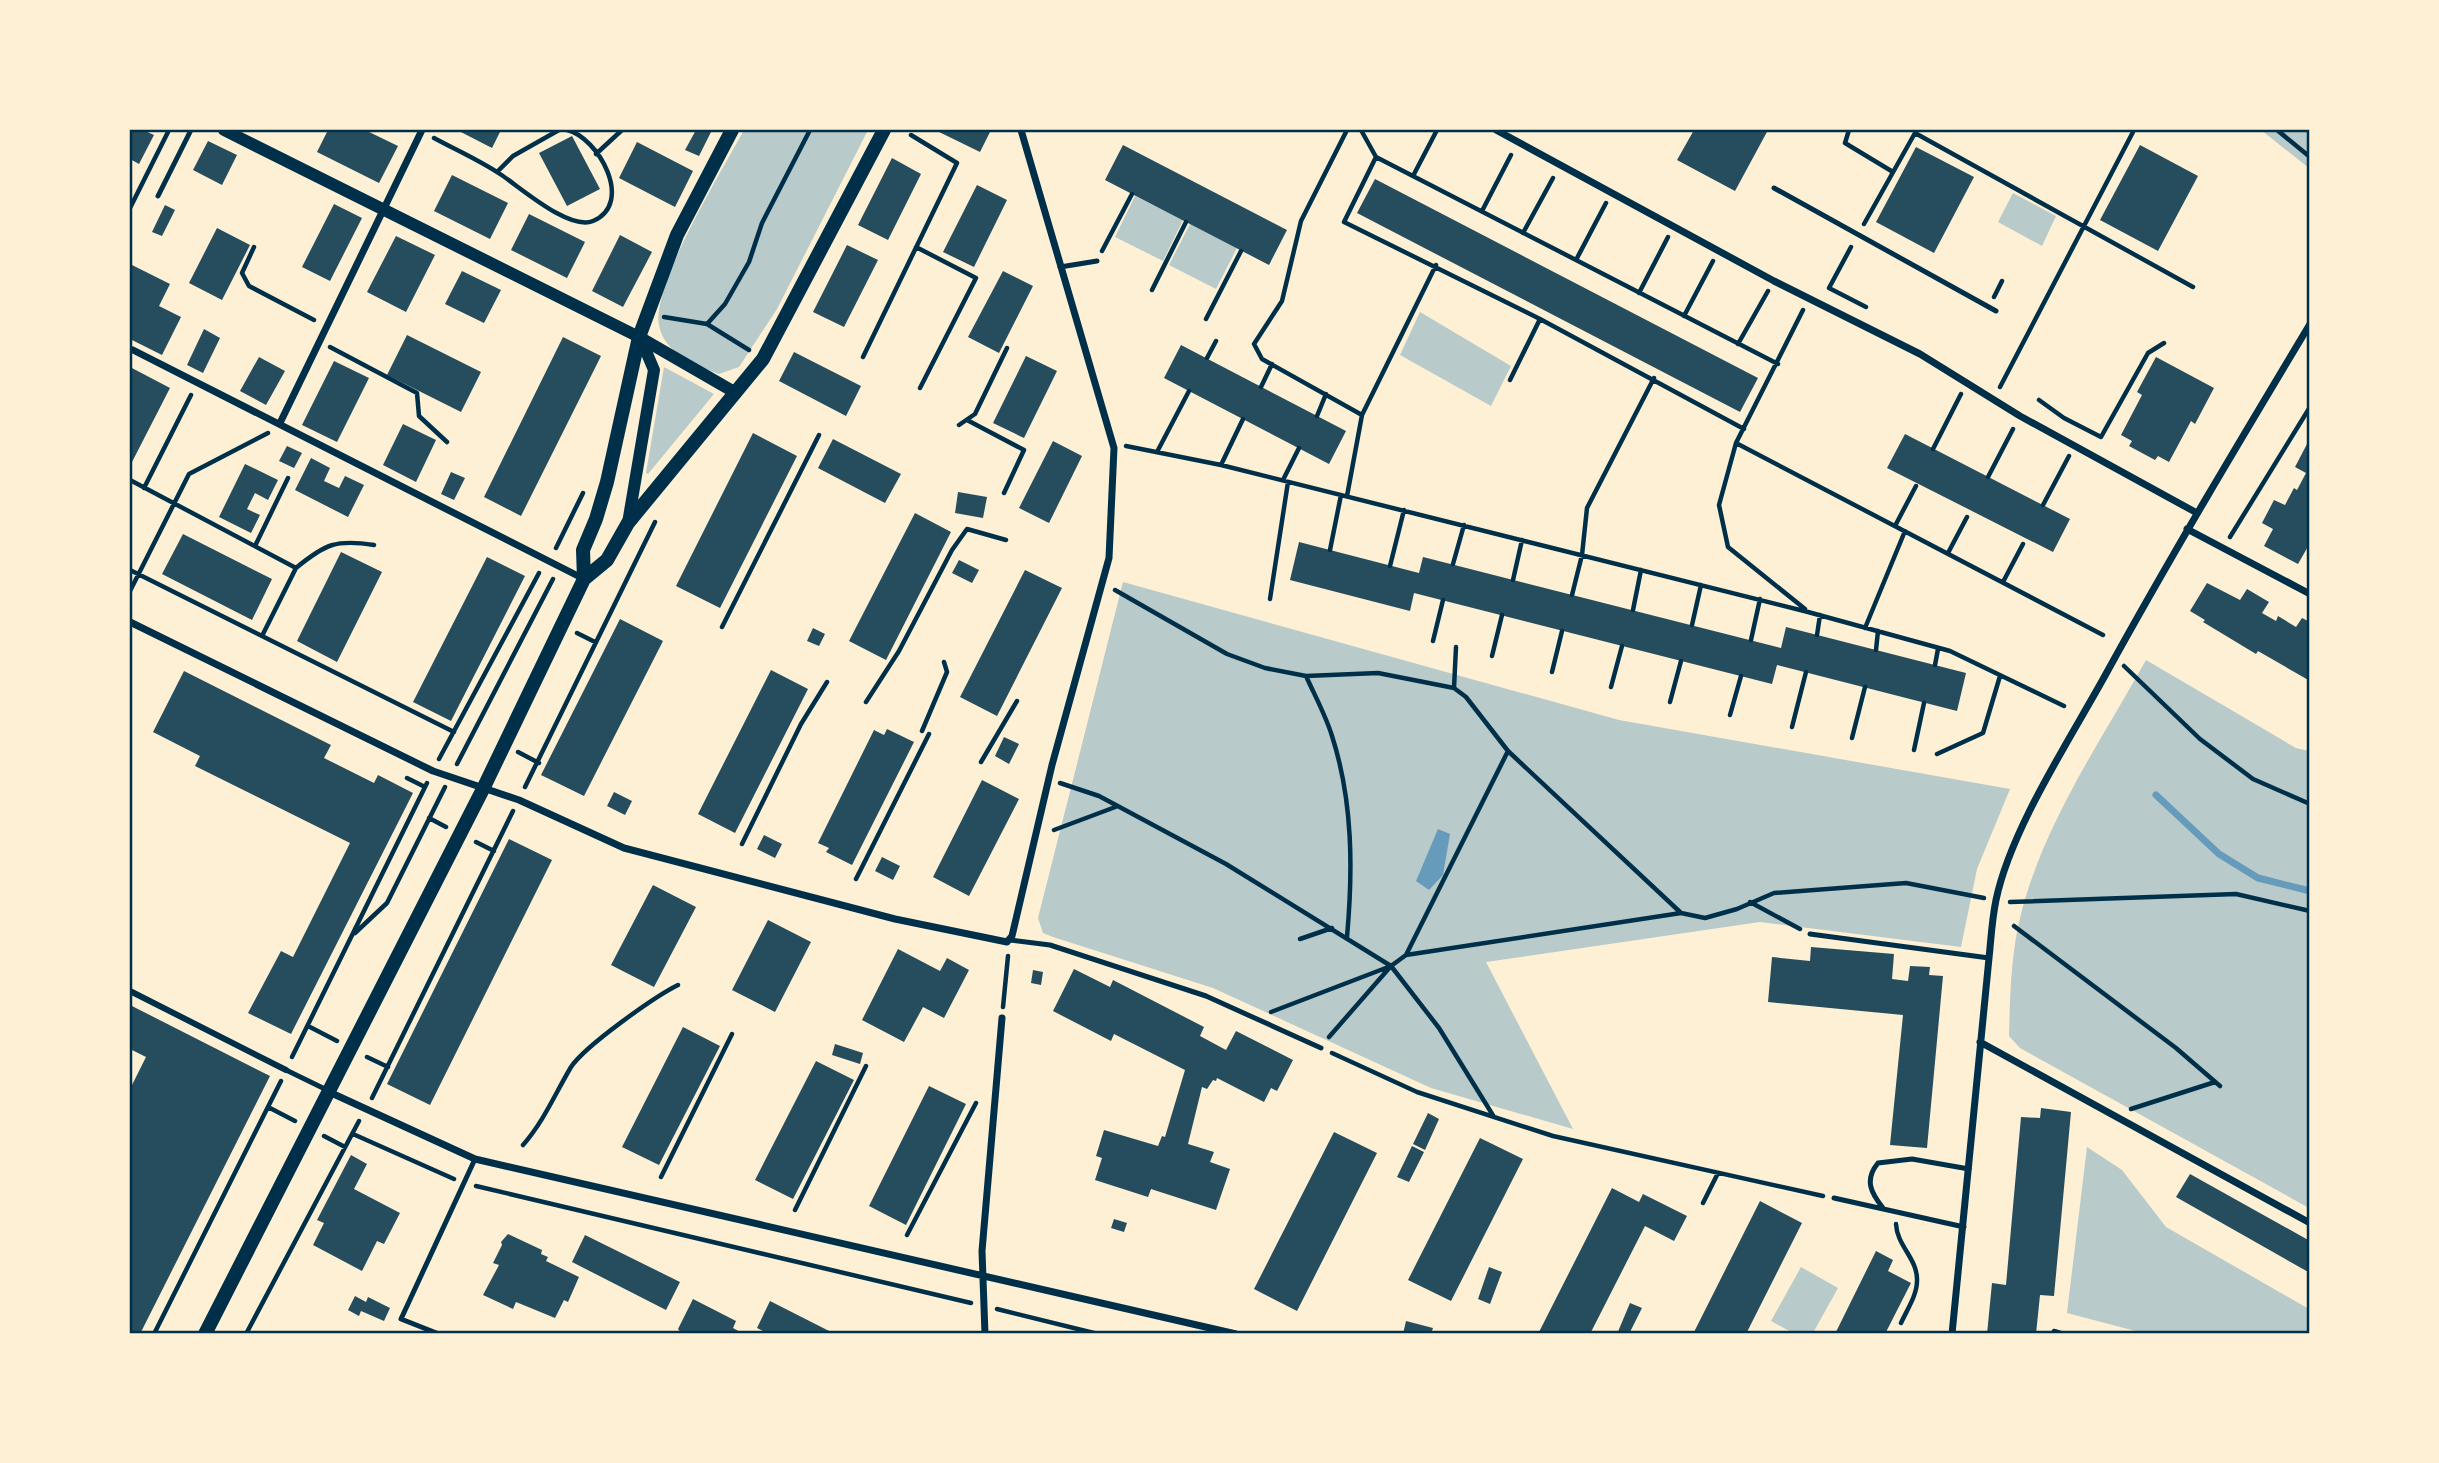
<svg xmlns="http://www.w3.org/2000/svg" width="2439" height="1463" font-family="'Work Sans',sans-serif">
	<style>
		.green { fill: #b9caca }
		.water { fill: #669bbc }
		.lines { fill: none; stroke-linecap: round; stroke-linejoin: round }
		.stream { stroke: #669bbc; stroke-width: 7 }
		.building { fill: #264d5e }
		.path { stroke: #003049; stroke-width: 4.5 }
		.service { stroke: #003049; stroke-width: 5 }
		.pedestrian { stroke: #003049; stroke-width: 6 }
		.minor { stroke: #003049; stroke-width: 7 }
		.tertiary { stroke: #003049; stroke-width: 12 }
		.secondary { stroke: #003049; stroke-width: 14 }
		.neatline { fill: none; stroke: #003049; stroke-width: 2.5 }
	</style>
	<rect width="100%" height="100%" fill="#fdf0d5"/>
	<!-- green -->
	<path class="green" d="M744 130H868L777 309 739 367 719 374C695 365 664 353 659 325 651 286 723 169 744 130Z
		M2261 130H2309V168Z
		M2013 193 2056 216 2042 246 1998 222Z
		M1135 196 1183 220 1163 261 1115 237Z
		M1190 224 1237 248 1216 289 1169 265Z
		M1420 312 1511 366 1491 406 1400 355Z
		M664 367 714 394 648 474 646 473Z
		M1123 582 1619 720 2010 789 1977 869 1961 947 1760 922 1486 962 1573 1129 1431 1088 1213 988 1053 937 1043 933 1038 918Z
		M2146 660 2296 748 2309 751V1208L2020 1048 2009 1036C2010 996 2011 952 2021 914 2044 823 2101 741 2146 660Z
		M2087 1147 2122 1170 2166 1227 2309 1309V1333H2143L2067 1313Z
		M1801 1267 1838 1288 1813 1333H1793L1771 1321Z"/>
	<!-- water -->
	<path class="water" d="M1438 829 1450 834 1443 875 1429 890 1416 881Z"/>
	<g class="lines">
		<!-- stream -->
		<path class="stream" d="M2156 795 2219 854 2258 878 2310 891"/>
	</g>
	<!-- building -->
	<path class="building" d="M130 130H143L154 135 139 164 130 159Z
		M328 130H365L398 146 379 183 317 152Z
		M457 130H501L492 148Z
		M696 130H712L699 156 685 150Z
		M935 130H991L980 152Z
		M1694 130H1768L1735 191 1677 160Z
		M572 136 600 189 567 206 539 153Z
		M208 141 237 155 222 185 193 170Z
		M637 142 693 171 675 207 619 178Z
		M1123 145 1287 230 1269 265 1105 180Z
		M2140 145 2198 176 2158 251 2100 220Z
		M1916 147 1974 177 1934 253 1876 222Z
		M892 158 921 174 888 240 858 225Z
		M452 175 508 203 490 239 434 211Z
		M1375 179 1758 378 1740 412 1357 213Z
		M977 185 1007 200 974 267 943 252Z
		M334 204 362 218 330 281 302 267Z
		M165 205 175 210 162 236 152 232Z
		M529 214 585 242 567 278 511 250Z
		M217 228 250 245 222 300 189 283Z
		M620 235 652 252 623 307 592 291Z
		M396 236 435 255 406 312 367 292Z
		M847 245 878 260 844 327 813 312Z
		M132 265 170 284 159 306 181 317 162 355 130 339V271Z
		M462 271 501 290 484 323 445 304Z
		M1003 271 1033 286 999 353 968 337Z
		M204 329 220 338 203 373 187 365Z
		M407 335 481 372 461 412 387 375Z
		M563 337 601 356 521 516 484 497Z
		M1181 345 1346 431 1329 464 1164 378Z
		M794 352 861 386 846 416 779 381Z
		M1026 356 1057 371 1024 438 993 423Z
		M259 357 285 371 266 405 240 391Z
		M2156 357 2214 388 2195 424 2191 421 2169 462 2158 456 2155 460 2129 446 2132 441 2121 435 2142 395 2137 392Z
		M334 361 369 378 337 442 302 425Z
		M130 367 170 388 132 462 130 460Z
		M403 424 436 440 416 482 383 465Z
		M753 433 797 456 720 608 676 586Z
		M1905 434 2070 519 2053 552 1887 468Z
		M833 439 901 474 885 503 818 468Z
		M1053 441 1082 456 1049 523 1019 508Z
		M2307 444 2310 445V543L2298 564 2264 546 2273 529 2262 523 2274 500 2285 505 2294 488 2297 490 2306 473 2295 467Z
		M287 446 302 453 294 468 279 461Z
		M311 458 330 468 324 481 339 488 345 476 364 485 348 517 295 490Z
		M245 464 278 480 268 500 255 493 247 509 260 515 251 533 219 517Z
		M451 472 465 478 454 500 441 494Z
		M958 492 987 497 983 518 955 513Z
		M915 513 951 532 886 660 849 641Z
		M183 534 272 579 252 620 162 574Z
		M1299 542 1419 573 1423 557 1781 648 1786 627 1966 673 1957 711 1777 665 1772 684 1414 593 1410 611 1290 580Z
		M341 552 382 572 337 662 297 641Z
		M487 557 525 576 451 721 413 702Z
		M959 560 979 570 972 583 952 573Z
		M1025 570 1062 588 997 716 960 697Z
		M2207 583 2240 600 2247 589 2269 602 2262 613 2276 621 2278 616 2296 627 2302 618 2310 622V681L2258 651 2256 654 2203 622 2205 620 2190 611Z
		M620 619 663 641 584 796 541 775Z
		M813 628 825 634 819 646 807 641Z
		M771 670 808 689 735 833 698 814Z
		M184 671 331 745 324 758 374 783 378 775 413 793 291 1034 248 1013 281 951 293 957 350 843 195 766 200 756 153 732Z
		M887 729 914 742 852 865 826 852 829 848 818 843 874 730 884 735Z
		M1004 737 1019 744 1009 764 995 756Z
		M982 780 1019 799 969 896 933 877Z
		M614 792 632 801 625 815 607 806Z
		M764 835 782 844 775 858 757 849Z
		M509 839 552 860 430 1105 387 1084Z
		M882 857 900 866 893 880 875 871Z
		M653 885 696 907 654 987 611 965Z
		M768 920 811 942 775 1012 732 990Z
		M1811 947 1894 954 1892 979 1908 981 1910 966 1930 967 1929 975 1943 976 1927 1148 1890 1145 1903 1015 1768 1002 1772 957 1810 961Z
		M898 949 940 971 947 958 969 970 944 1018 923 1007 904 1042 862 1020Z
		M1074 969 1110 987 1113 980 1204 1027 1200 1036 1226 1050 1236 1031 1293 1060 1277 1091 1271 1088 1264 1102 1217 1078 1216 1081 1213 1080 1207 1089 1202 1087 1188 1144 1214 1152 1210 1162 1230 1169 1216 1210 1151 1189 1148 1197 1095 1180 1102 1158 1096 1156 1104 1130 1158 1146 1162 1136 1165 1137 1185 1070 1114 1034 1111 1041 1053 1011Z
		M1033 970 1043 972 1041 985 1031 983Z
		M130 1005 270 1076 140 1334H130V1089L146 1057 130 1049Z
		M683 1027 720 1046 659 1165 622 1147Z
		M835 1044 863 1053 860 1064 832 1055Z
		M816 1061 854 1080 793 1199 755 1180Z
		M929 1086 966 1104 906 1225 869 1206Z
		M2041 1108 2071 1112 2054 1296 2040 1295 2036 1334H1987L1992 1283 2006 1285 2021 1117 2040 1118Z
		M1428 1113 1439 1119 1425 1150 1413 1144Z
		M1334 1132 1377 1153 1297 1311 1254 1289Z
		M1480 1138 1523 1159 1451 1301 1408 1280Z
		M1412 1146 1424 1152 1409 1182 1397 1177Z
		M351 1155 367 1164 354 1189 400 1213 384 1244 377 1241 362 1271 313 1245 324 1223 317 1220Z
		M2190 1174 2310 1241V1273L2176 1197Z
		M1612 1188 1639 1202 1643 1194 1687 1216 1674 1241 1645 1226 1590 1334H1538Z
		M1760 1201 1802 1223 1746 1334H1693Z
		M1114 1219 1127 1223 1124 1232 1111 1228Z
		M508 1234 542 1250 541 1254 548 1257 546 1261 579 1277 568 1302 564 1300 555 1318 516 1302 513 1309 483 1295 499 1265 493 1263 502 1245 501 1242Z
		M585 1235 680 1282 666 1310 572 1262Z
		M1876 1251 1893 1260 1888 1271 1911 1283 1885 1334H1835Z
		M1489 1267 1502 1272 1490 1304 1478 1299Z
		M355 1296 366 1302 368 1297 390 1308 384 1321 361 1311 359 1316 348 1310Z
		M693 1299 736 1321 733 1328 744 1334H682L678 1329Z
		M770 1301 835 1334H769L757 1328Z
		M1630 1303 1642 1308 1629 1334H1617Z
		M1406 1321 1433 1328 1431 1334H1403Z"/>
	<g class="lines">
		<!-- path -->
		<path class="path" d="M1347 130 1301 221 1282 301 1254 344 1262 359 1362 415
			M1361 130 1376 157
			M1849 130 1845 143 1893 172
			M2277 130 2310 157
			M434 138C456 150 479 160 500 174 520 187 569 231 593 221 635 203 598 137 567 130
			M596 154 622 130
			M497 172 513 156 559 130
			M1413 176 1437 130
			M130 208 169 130
			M1482 211 1511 155
			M1864 224 1915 133 2193 287
			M1523 233 1553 178
			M254 247 242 273 249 286 314 320
			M916 247 976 278 920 388
			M1851 247 1829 288 1866 307
			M1102 251 1132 194
			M1576 260 1606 203
			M1152 290 1186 222
			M1639 293 1668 237
			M1994 297 2002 281
			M1803 310 1736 443 2103 635
			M1684 316 1713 261
			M664 317 707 324 749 350
			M1206 319 1241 251
			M707 324 725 304 749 262 762 223 810 130
			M1738 344 1768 291
			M330 347 417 393 419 416 447 442
			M863 357 957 163 911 135
			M1207 358 1216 341
			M1510 380 1540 319
			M1261 387 1272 364
			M2000 387 2133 132
			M2039 400 2064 418 2101 437 2148 353 2164 343
			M1317 416 1326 394
			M967 420 1024 450 1004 493
			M959 425 975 414 1007 348
			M1744 429 1540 319 1344 222 1376 157 1778 364
			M1736 443 1719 505 1728 547 1805 609
			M1126 446 1221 465 1808 612 1950 651 2064 706
			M1933 449 1961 394
			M1157 452 1189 391
			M1221 465 1243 419
			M1988 477 2013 429
			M130 480 296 568 262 636
			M1283 480 1299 448
			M144 488 191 395
			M1347 496 1362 415 1436 265
			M2043 505 2069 456
			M1895 526 1916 486
			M2230 537 2310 407
			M255 546 288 478
			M556 548 583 493
			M1330 550 1341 495
			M1948 553 1967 517
			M1453 564 1464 525
			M1390 566 1404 510
			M296 568C325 544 336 539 374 545
			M130 570 454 732
			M1513 580 1522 540
			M2003 582 2023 544
			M1115 590 1227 654 1265 668 1306 676 1378 673 1454 688 1466 697 1508 751 1680 912
			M130 591 189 474 268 433
			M1572 595 1582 555 1587 508 1654 378
			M1270 599 1288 482
			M1633 610 1641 570
			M1692 625 1701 585
			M722 627 819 435
			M1865 628 1905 531
			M577 633 595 642
			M1817 635 1820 615
			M1751 640 1760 599
			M1433 641 1443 600
			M1876 650 1878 631
			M1492 656 1502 615
			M1935 665 1938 649
			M2124 666 2200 739 2253 779 2310 804
			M1552 672 1562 631
			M1306 676C1315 696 1326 716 1332 736 1353 801 1353 870 1347 937
			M1611 687 1622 646
			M1454 688 1456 647
			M866 702 899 651 952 550 967 529 1006 540
			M1670 702 1681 661
			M1730 715 1741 676
			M1792 727 1806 672
			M922 731 947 672 944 662
			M1852 738 1865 687
			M1914 750 1924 703
			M518 752 539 763
			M1937 754 1983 733 2000 676
			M439 759 539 573
			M981 762 1017 701
			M457 764 553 579
			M407 778 425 787
			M1060 783 1099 796 1226 864 1391 966 1439 1028 1494 1117
			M525 787 655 522
			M429 818 446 827
			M1054 830 1118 806
			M476 842 494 851
			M742 844 801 724 827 682
			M856 879 929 734
			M1750 902 1800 929
			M2010 902 2236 894 2310 911
			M2014 926 2176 1048 2220 1086
			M355 933 387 903 445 787
			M1300 939 1332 928
			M1406 955 1508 751
			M1003 1007 1008 956
			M1271 1012 1391 966
			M308 1026 337 1041
			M1329 1037 1391 966 1406 955 1681 913 1705 918 1737 909 1774 893 1906 883 1984 898
			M1332 1053 1417 1092 1553 1136 1823 1196
			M292 1057 427 783
			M367 1057 388 1067
			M372 1098 513 811
			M268 1107 295 1121
			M2131 1109 2215 1082
			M353 1134 454 1179
			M324 1136 345 1147
			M523 1145C544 1121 555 1094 571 1067 585 1046 654 997 678 985
			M661 1177 732 1034
			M476 1186 971 1303
			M1703 1203 1718 1173
			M795 1210 866 1066
			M1896 1224C1897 1246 1918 1259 1917 1281 1917 1295 1907 1310 1901 1323
			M907 1235 976 1103
			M997 1309 1098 1334
			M2054 1331 2064 1334
			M154 1334 281 1081
			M246 1334 359 1121"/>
		<!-- service -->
		<path class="service" d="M1774 188 1996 311
			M158 196 191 130
			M1060 267 1097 261
			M1810 934 1989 958
			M1010 940 1050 945 1206 996 1321 1048
			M286 1070 327 1090
			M1834 1198 1964 1227
			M1883 1208C1871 1193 1864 1180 1878 1163L1912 1159 1969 1169
			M439 1334 401 1319 475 1159"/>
		<!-- pedestrian -->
		<path class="pedestrian" d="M130 991 286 1070"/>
		<!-- minor -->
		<path class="minor" d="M1496 130 1774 281 1920 354 2020 416 2197 513
			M133 350 584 579
			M280 423 422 130
			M2187 529 2310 594
			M130 622 433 771 519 800 624 848 895 919 1007 942 1012 936 1052 765 1109 558 1114 448 1021 130
			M1980 1042 2310 1223
			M327 1091 475 1159 1236 1334
			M985 1334 982 1251 1002 1018
			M1952 1334 1989 958C1991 939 1992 919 1996 900 2011 828 2071 738 2107 672 2172 554 2241 439 2310 324"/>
		<!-- tertiary -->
		<path class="tertiary" d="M224 130 639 337 736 393
			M628 523 654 370 640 337"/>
		<!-- secondary -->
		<path class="secondary" d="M584 579 583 550 596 519 607 482 639 337 677 235 732 130
			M205 1334 483 789 584 579 607 560 628 523 763 359 884 130"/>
	</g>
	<!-- border -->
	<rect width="2439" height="1463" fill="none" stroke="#fdf0d5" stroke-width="262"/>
	<rect x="131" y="131" width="2177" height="1201" class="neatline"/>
</svg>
